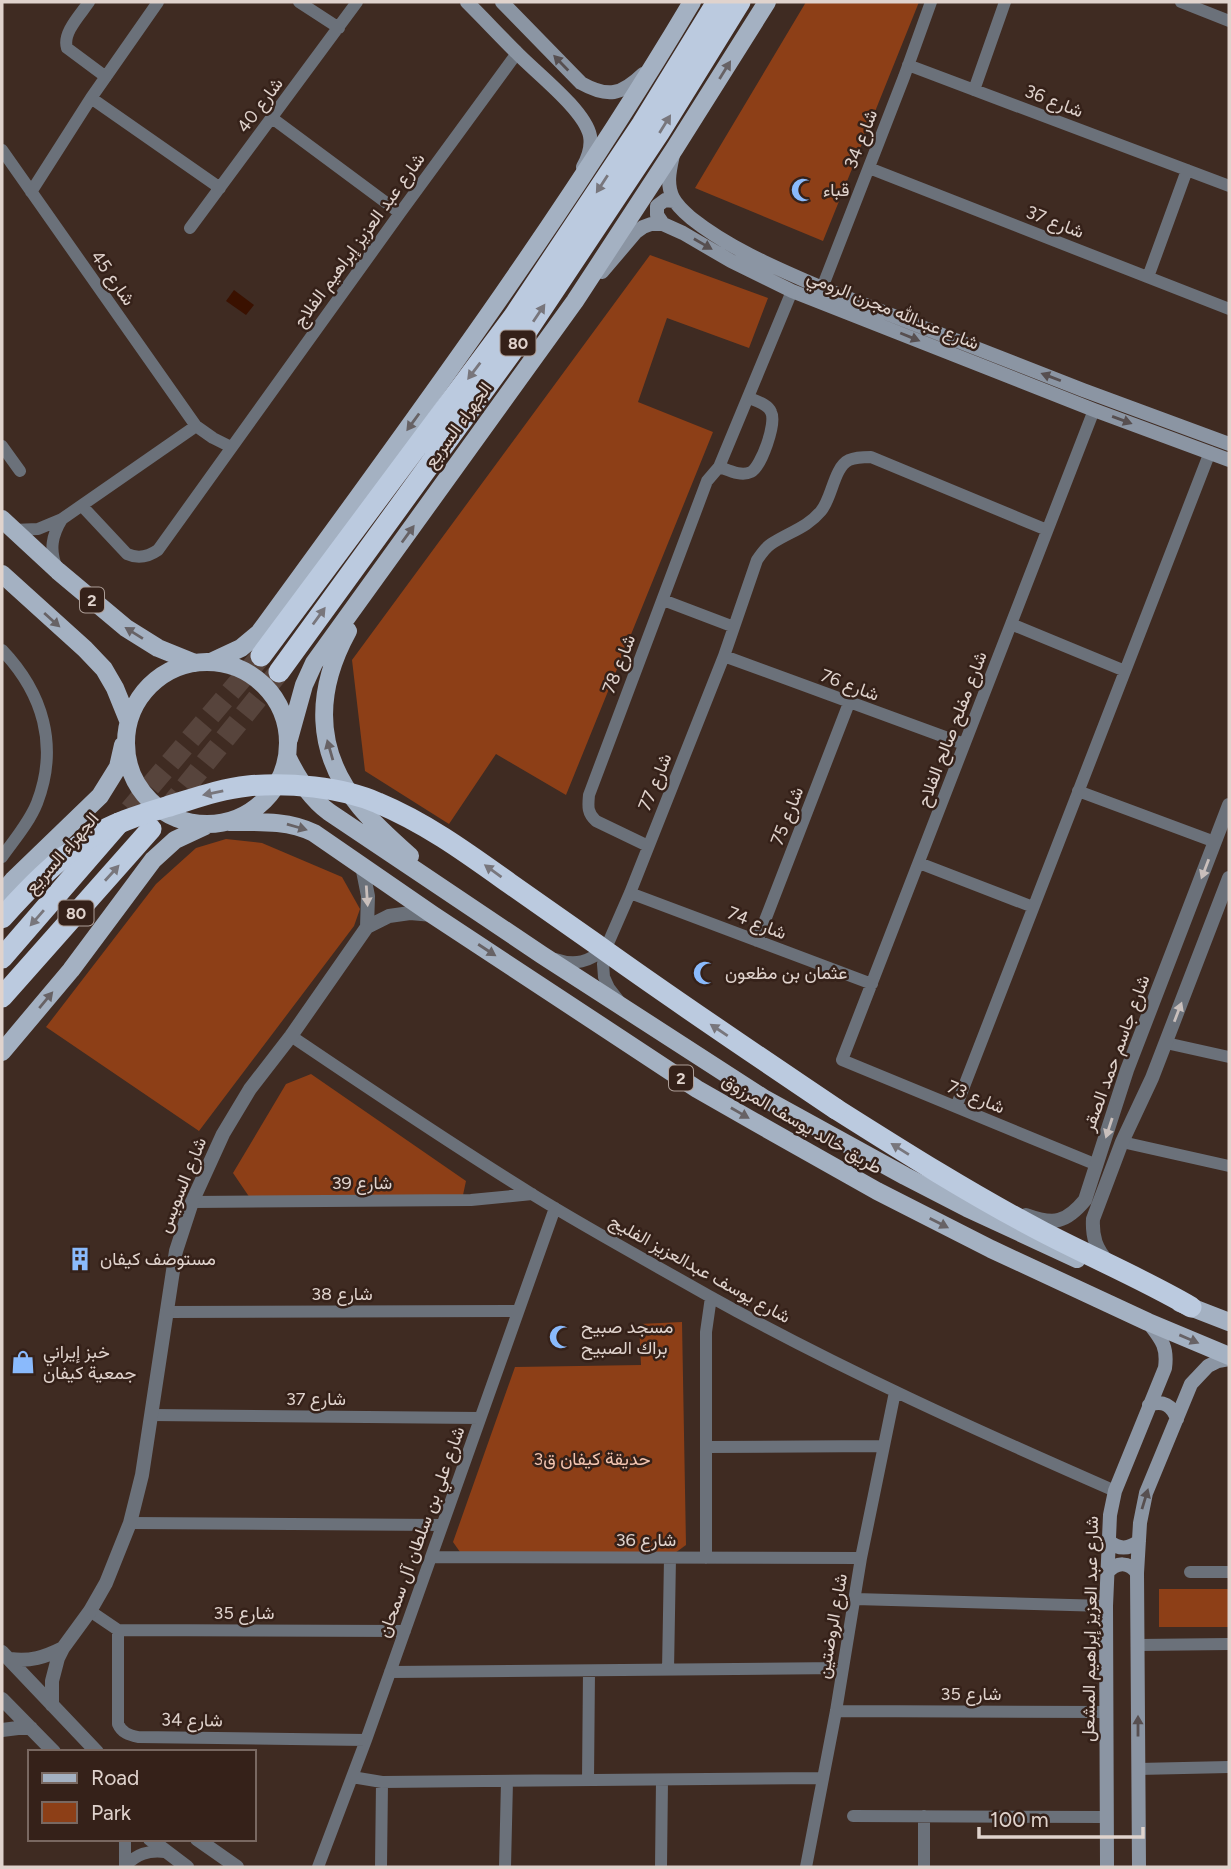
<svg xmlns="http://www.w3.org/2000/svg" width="1231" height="1869" font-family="Figtree,Vazirmatn,sans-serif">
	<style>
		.green { fill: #8d3f17 }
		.water { fill: #3a1100 }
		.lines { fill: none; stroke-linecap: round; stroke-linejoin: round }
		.motorway-tunnel { stroke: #57443c; stroke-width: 21; stroke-dasharray: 21 10; stroke-linecap: butt }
		.minor { stroke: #6b717a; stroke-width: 12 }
		.tertiary { stroke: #6b717a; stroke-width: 14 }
		.secondary { stroke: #8b95a3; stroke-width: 14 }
		.primary { stroke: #a4b1c2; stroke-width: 18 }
		.motorway { stroke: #bbcadf; stroke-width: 21 }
		.motorway-bridge { stroke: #bbcadf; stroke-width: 21 }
		.oneway { fill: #574f50 }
		.oneway2 { fill: #676265 }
		.oneway3 { fill: #78767c }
		.oneway4 { fill: #c9bfbc }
		.labels { text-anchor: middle; stroke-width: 5; stroke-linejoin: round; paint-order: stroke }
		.shield { fill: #352119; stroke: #ad9e97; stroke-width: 2 }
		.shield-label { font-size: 16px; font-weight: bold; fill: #e0d3cd }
		.street-label { font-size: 18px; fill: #e0d3cd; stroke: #352119 }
		.poi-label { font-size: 18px; fill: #e0d3cd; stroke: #352119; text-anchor: start }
		.park-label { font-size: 18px; fill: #f3c5b1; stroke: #352119 }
	</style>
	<rect width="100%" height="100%" fill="#3f2b22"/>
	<!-- green -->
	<path class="green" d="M806 2H919L823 241 695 188Z
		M650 255 768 298 749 348 667 318 638 402 713 432 566 795 496 754 449 824 365 771 352 660Z
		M226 839 262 843 342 877 360 909 354 926 199 1131 46 1027 156 884 196 848Z
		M311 1074 466 1181 463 1195 250 1198 233 1173 286 1084Z
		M682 1322 686 1545 675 1553 460 1552 453 1542 515 1367 641 1365 639 1324Z
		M1159 1589H1229V1627H1159Z"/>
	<!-- water -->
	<path class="water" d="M234 290 254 305 246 315 226 301Z"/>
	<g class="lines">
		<!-- motorway-tunnel -->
		<path class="motorway-tunnel" d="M130 810 261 656
			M166 811 279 672"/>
		<!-- minor -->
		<path class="minor" d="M89 2C81 14 62 33 67 48L106 77
			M299 2 339 28
			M1181 2 1229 21
			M908 65 1229 186
			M974 90 1005 2
			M91 98 220 188
			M272 118 400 213
			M2 150 196 426 213 438 231 447
			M869 168 1229 309
			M31 192 91 98 158 2
			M190 228 357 2
			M1148 277 1187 170
			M822 288 904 77 931 2
			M1094 410 842 1060 1097 1165
			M2 446 20 471
			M719 467C728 470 741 477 751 472 761 467 777 423 771 412 768 404 756 401 749 398
			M82 506 127 554C138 559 148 557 158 550L400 213 517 53
			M13 530 38 529 62 519 196 426
			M57 568C49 550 52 535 62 519
			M663 600 734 627
			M1011 624 1125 671
			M2 650C43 693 59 746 37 803 29 823 14 840 2 857
			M724 656 964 744
			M1078 791 1215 842
			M648 846 596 821C587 813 588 806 589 795L707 481 719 467 792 291
			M919 863 1033 907
			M630 893 872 984
			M757 941 849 703
			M555 959C575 966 589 962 606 948
			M619 1001 609 988 604 977 603 964 606 948 630 893 724 656 757 560C761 554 765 548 771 544 789 532 807 528 821 511 832 498 834 467 849 460 856 457 864 457 871 457L1047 530
			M291 1036C371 1090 452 1145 535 1196 592 1231 651 1263 709 1296 840 1369 978 1431 1115 1491
			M1166 1043 1229 1057
			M956 1107 1210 452
			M1122 1142 1229 1166
			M192 1202 471 1200 532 1194
			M166 1312 518 1311
			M152 1415 480 1418
			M706 1447 884 1446
			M130 1523 442 1525
			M431 1557 861 1558
			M706 1558V1332L711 1297
			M1190 1572H1229
			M855 1599 1106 1606
			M90 1611 118 1630 405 1631
			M118 1630V1724C122 1733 129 1735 138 1737L366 1740
			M1138 1645 1229 1644
			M668 1670 670 1558
			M390 1672 842 1668
			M836 1711 1106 1712
			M1138 1769 1229 1767
			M352 1777 382 1782 822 1778
			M588 1780 589 1671
			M853 1816 1106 1817
			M924 1816V1867
			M125 1839V1867
			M125 1866C137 1854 148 1850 165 1852
			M318 1867 366 1740 555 1208
			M381 1867 382 1782
			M505 1867 507 1781
			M661 1867 662 1780
			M806 1867 836 1711 861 1558 895 1392"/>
		<!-- tertiary -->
		<path class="tertiary" d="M362 866 368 896 367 927
			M1026 1215C1054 1225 1066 1223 1085 1200L1127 1070 1229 805
			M1108 1262C1096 1249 1092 1237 1093 1219L1122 1142 1152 1078 1229 878
			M2 1652 97 1752
			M10 1659C30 1662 45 1657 63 1648
			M2 1699 54 1752
			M52 1705V1681L58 1658 63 1648 90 1611 106 1583 130 1523 142 1475 176 1251 192 1202 223 1134 250 1089 291 1036 367 927 389 916 410 913 433 915
			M2 1730 18 1728H31
			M150 1839 187 1867
			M197 1839 237 1867"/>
		<!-- secondary -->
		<path class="secondary" d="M467 2C484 19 500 36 516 52 535 72 585 110 590 136 592 147 588 158 583 167
			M502 2 581 83C608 98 621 95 643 74
			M673 155C670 169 666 184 673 198 677 206 684 212 691 218 730 249 776 268 822 288L1083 390 1229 444
			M663 224 657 215V206L665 200 674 201
			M602 272 636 232 643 227 651 224H663L683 233 731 261 792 291 1094 410 1229 460
			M1149 1405C1163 1400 1172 1405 1177 1419
			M1109 1541C1119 1550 1129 1549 1139 1541
			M1107 1573C1117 1561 1129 1562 1137 1573
			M1107 1867 1106 1606 1110 1515 1115 1491 1165 1368C1168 1346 1161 1339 1148 1322
			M1139 1867 1137 1573 1140 1523 1146 1493 1191 1384 1208 1366 1218 1361 1229 1359"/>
		<!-- primary -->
		<path class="primary" d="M2 519 58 571 126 628 158 648 195 663
			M2 574 85 649 104 669 115 688 128 720
			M348 631C315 691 314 752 360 807 375 825 392 840 410 856
			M126 743a81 81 0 1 1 162 0a81 81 0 1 1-162 0Z
			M211 662 241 648 259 633C409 427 562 221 692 2
			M289 739 304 685 314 663 575 301 675 148 767 2
			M288 758C298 779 310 798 329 812L542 955 765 1099 905 1176 967 1208 1077 1259
			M229 822C258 822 288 820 314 833L433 915 697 1089 753 1121 877 1191 991 1249 1148 1322 1229 1356
			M2 893 13 880 100 796 118 767 123 745
			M2 1052 71 970 153 860 175 840 205 826
			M1180 1303 1229 1322"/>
		<!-- motorway -->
		<path class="motorway" d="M261 656 514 316 642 124 717 2
			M279 672 529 328 659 133 740 2
			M2 958 119 823
			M2 997 151 829
			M836 1109C904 1152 972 1195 1043 1232 1093 1258 1143 1279 1191 1307"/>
		<!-- motorway-bridge -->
		<path class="motorway-bridge" d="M2 918C28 889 55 861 88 839 111 824 139 815 166 807 193 799 219 789 248 786 287 782 342 787 378 803 426 823 467 853 509 883 538 903 567 924 596 944 675 1001 756 1055 836 1109"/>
	</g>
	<!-- one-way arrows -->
	<defs><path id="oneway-solid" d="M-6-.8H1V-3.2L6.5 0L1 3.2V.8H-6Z" transform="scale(1.75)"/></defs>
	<g class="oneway">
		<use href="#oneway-solid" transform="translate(561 63) rotate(-134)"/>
		<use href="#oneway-solid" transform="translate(703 244) rotate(30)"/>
		<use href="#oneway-solid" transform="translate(910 337) rotate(22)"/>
		<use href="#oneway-solid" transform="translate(1051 377) rotate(-159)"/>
		<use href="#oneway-solid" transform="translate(1122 420) rotate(20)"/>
		<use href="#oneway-solid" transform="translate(1145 1499) rotate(-73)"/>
		<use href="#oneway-solid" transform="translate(1138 1726) rotate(-90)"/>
	</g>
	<g class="oneway2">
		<use href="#oneway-solid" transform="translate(725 70) rotate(-58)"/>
		<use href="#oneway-solid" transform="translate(413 422) rotate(126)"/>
		<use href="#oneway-solid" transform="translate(408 534) rotate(-54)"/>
		<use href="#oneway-solid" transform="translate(52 620) rotate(42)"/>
		<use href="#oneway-solid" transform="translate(134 633) rotate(-148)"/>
		<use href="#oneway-solid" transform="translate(330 750) rotate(-106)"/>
		<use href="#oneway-solid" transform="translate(297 827) rotate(16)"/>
		<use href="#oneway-solid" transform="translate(487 950) rotate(33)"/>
		<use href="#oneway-solid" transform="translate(46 1000) rotate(-50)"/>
		<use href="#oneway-solid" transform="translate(740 1113) rotate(30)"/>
		<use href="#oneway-solid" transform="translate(939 1223) rotate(27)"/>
		<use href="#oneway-solid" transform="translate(1189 1339) rotate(23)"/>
	</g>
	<g class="oneway3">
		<use href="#oneway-solid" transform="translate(665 124) rotate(-58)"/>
		<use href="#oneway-solid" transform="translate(602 184) rotate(123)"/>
		<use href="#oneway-solid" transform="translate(539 313) rotate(-56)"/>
		<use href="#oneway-solid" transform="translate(474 371) rotate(127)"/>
		<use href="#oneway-solid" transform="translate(319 616) rotate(-54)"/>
		<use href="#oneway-solid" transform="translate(213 793) rotate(168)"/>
		<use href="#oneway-solid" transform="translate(493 871) rotate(-144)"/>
		<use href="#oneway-solid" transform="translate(112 873) rotate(-48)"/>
		<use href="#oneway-solid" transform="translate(37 918) rotate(131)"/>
		<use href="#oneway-solid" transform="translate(719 1030) rotate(-146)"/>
		<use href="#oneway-solid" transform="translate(900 1149) rotate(-148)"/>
	</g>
	<g class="oneway4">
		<use href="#oneway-solid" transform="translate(1205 869) rotate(111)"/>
		<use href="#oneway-solid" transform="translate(367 896) rotate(86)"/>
		<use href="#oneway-solid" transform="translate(1178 1012) rotate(-69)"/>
		<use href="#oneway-solid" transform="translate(1109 1128) rotate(108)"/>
	</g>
	<!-- icons -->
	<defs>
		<g id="mosque-bare" transform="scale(1.89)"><path d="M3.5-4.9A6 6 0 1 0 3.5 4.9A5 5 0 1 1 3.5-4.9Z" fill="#8abafc" stroke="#352119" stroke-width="2.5" paint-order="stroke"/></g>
		<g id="building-bare" transform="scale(1.89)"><path d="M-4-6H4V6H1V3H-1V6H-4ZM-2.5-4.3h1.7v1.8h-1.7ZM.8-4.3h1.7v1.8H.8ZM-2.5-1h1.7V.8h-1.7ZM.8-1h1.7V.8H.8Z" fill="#8abafc" stroke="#352119" stroke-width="2.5" paint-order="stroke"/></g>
		<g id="shop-bare" transform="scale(1.89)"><path d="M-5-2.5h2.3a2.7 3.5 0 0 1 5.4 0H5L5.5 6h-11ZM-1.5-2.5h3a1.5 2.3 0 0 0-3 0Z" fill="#8abafc" stroke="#352119" stroke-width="2.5" paint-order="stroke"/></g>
	</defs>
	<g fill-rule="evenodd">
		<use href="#mosque-bare" x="803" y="190"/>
		<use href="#mosque-bare" x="705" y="973"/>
		<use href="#building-bare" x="80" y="1259"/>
		<use href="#mosque-bare" x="561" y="1337"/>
		<use href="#shop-bare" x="23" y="1362"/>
	</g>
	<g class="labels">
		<!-- shield labels -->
		<g class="shield">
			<rect x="500.5" y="330.5" width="35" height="25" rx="5"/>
			<rect x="80" y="587.5" width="24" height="25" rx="5"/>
			<rect x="58.5" y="900.5" width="35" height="25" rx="5"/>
			<rect x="669" y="1065.5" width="24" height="25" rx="5"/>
		</g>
		<g class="shield-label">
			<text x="518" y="349">80</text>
			<text x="92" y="606">2</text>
			<text x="76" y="919">80</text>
			<text x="681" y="1084">2</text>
		</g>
		<!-- street labels -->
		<g class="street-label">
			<text transform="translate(1054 101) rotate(21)" y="6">شارع 36</text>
			<text transform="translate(260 105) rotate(-53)" y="6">شارع 40</text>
			<text transform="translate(861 139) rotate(-69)" y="6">شارع 34</text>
			<text transform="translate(1055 222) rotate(21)" y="6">شارع 37</text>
			<text transform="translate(359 240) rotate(-54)" y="6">شارع عبد العزيز إبراهيم الفلاج</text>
			<text transform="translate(113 278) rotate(55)" y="6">شارع 45</text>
			<text transform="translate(893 310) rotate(22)" y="6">شارع عبدالله مجرن الرومي</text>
			<text transform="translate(458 425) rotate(-54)" y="6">الجهراء السريع</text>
			<text transform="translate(619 664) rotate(-69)" y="6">شارع 78</text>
			<text transform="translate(850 685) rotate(20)" y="6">شارع 76</text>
			<text transform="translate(952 729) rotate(-69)" y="6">شارع مفلح صالح الفلاح</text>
			<text transform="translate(655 782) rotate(-68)" y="6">شارع 77</text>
			<text transform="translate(787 816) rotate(-69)" y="6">شارع 75</text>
			<text transform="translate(62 853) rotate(-49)" y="6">الجهراء السريع</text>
			<text transform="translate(757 923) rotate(21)" y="6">شارع 74</text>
			<text transform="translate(1116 1053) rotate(-70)" y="6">شارع جاسم حمد الصقر</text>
			<text transform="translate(976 1097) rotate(22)" y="6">شارع 73</text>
			<text transform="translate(802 1124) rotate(30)" y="6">طريق خالد يوسف المرزوق</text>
			<text x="362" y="1189">39 شارع</text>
			<text transform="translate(182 1185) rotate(-68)" y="6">شارع السويس</text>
			<text transform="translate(700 1269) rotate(29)" y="6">شارع يوسف عبدالعزيز الفليج</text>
			<text x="342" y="1300">شارع 38</text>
			<text x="316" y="1405">شارع 37</text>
			<text transform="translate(421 1532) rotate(-70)" y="6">شارع علي بن سلطان آل سمحان</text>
			<text x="646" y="1546">شارع 36</text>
			<text x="244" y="1619">شارع 35</text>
			<text transform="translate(832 1626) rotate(-80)" y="6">شارع الروضتين</text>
			<text transform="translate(1090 1629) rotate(-89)" y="6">شارع عبد العزيز إبراهيم المشعل</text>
			<text x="971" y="1700">شارع 35</text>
			<text transform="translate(192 1720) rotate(1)" y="6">شارع 34</text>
		</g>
		<!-- poi labels -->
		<g class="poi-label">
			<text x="823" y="196">قباء</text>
			<text x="725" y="979">عثمان بن مظعون</text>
			<text x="100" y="1265">مستوصف كيفان</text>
			<text x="581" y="1333">مسجد صبيح<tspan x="581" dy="21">براك الصبيح</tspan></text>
			<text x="43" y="1358">خبز إيراني<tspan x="43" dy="21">جمعية كيفان</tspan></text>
		</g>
		<!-- park labels -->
		<g class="park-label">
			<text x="592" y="1465">حديقة كيفان ق3</text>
		</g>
	</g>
	<!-- border -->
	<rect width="1231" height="1869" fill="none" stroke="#e0d3cd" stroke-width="7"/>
	<!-- legend -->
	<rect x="28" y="1750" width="228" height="91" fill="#352119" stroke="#796861" stroke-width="2"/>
	<rect x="42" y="1773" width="35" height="10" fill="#a4b1c2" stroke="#796861" stroke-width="2"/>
	<text x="91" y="1785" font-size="21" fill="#e0d3cd">Road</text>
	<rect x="42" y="1802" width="35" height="21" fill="#8d3f17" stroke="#796861" stroke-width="2"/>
	<text x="91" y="1820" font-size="21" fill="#e0d3cd">Park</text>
	<!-- scale -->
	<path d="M979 1827v10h164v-10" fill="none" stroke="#e0d3cd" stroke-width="3.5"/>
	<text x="990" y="1827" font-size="21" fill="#e0d3cd" stroke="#352119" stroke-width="5" paint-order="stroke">100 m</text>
</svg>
